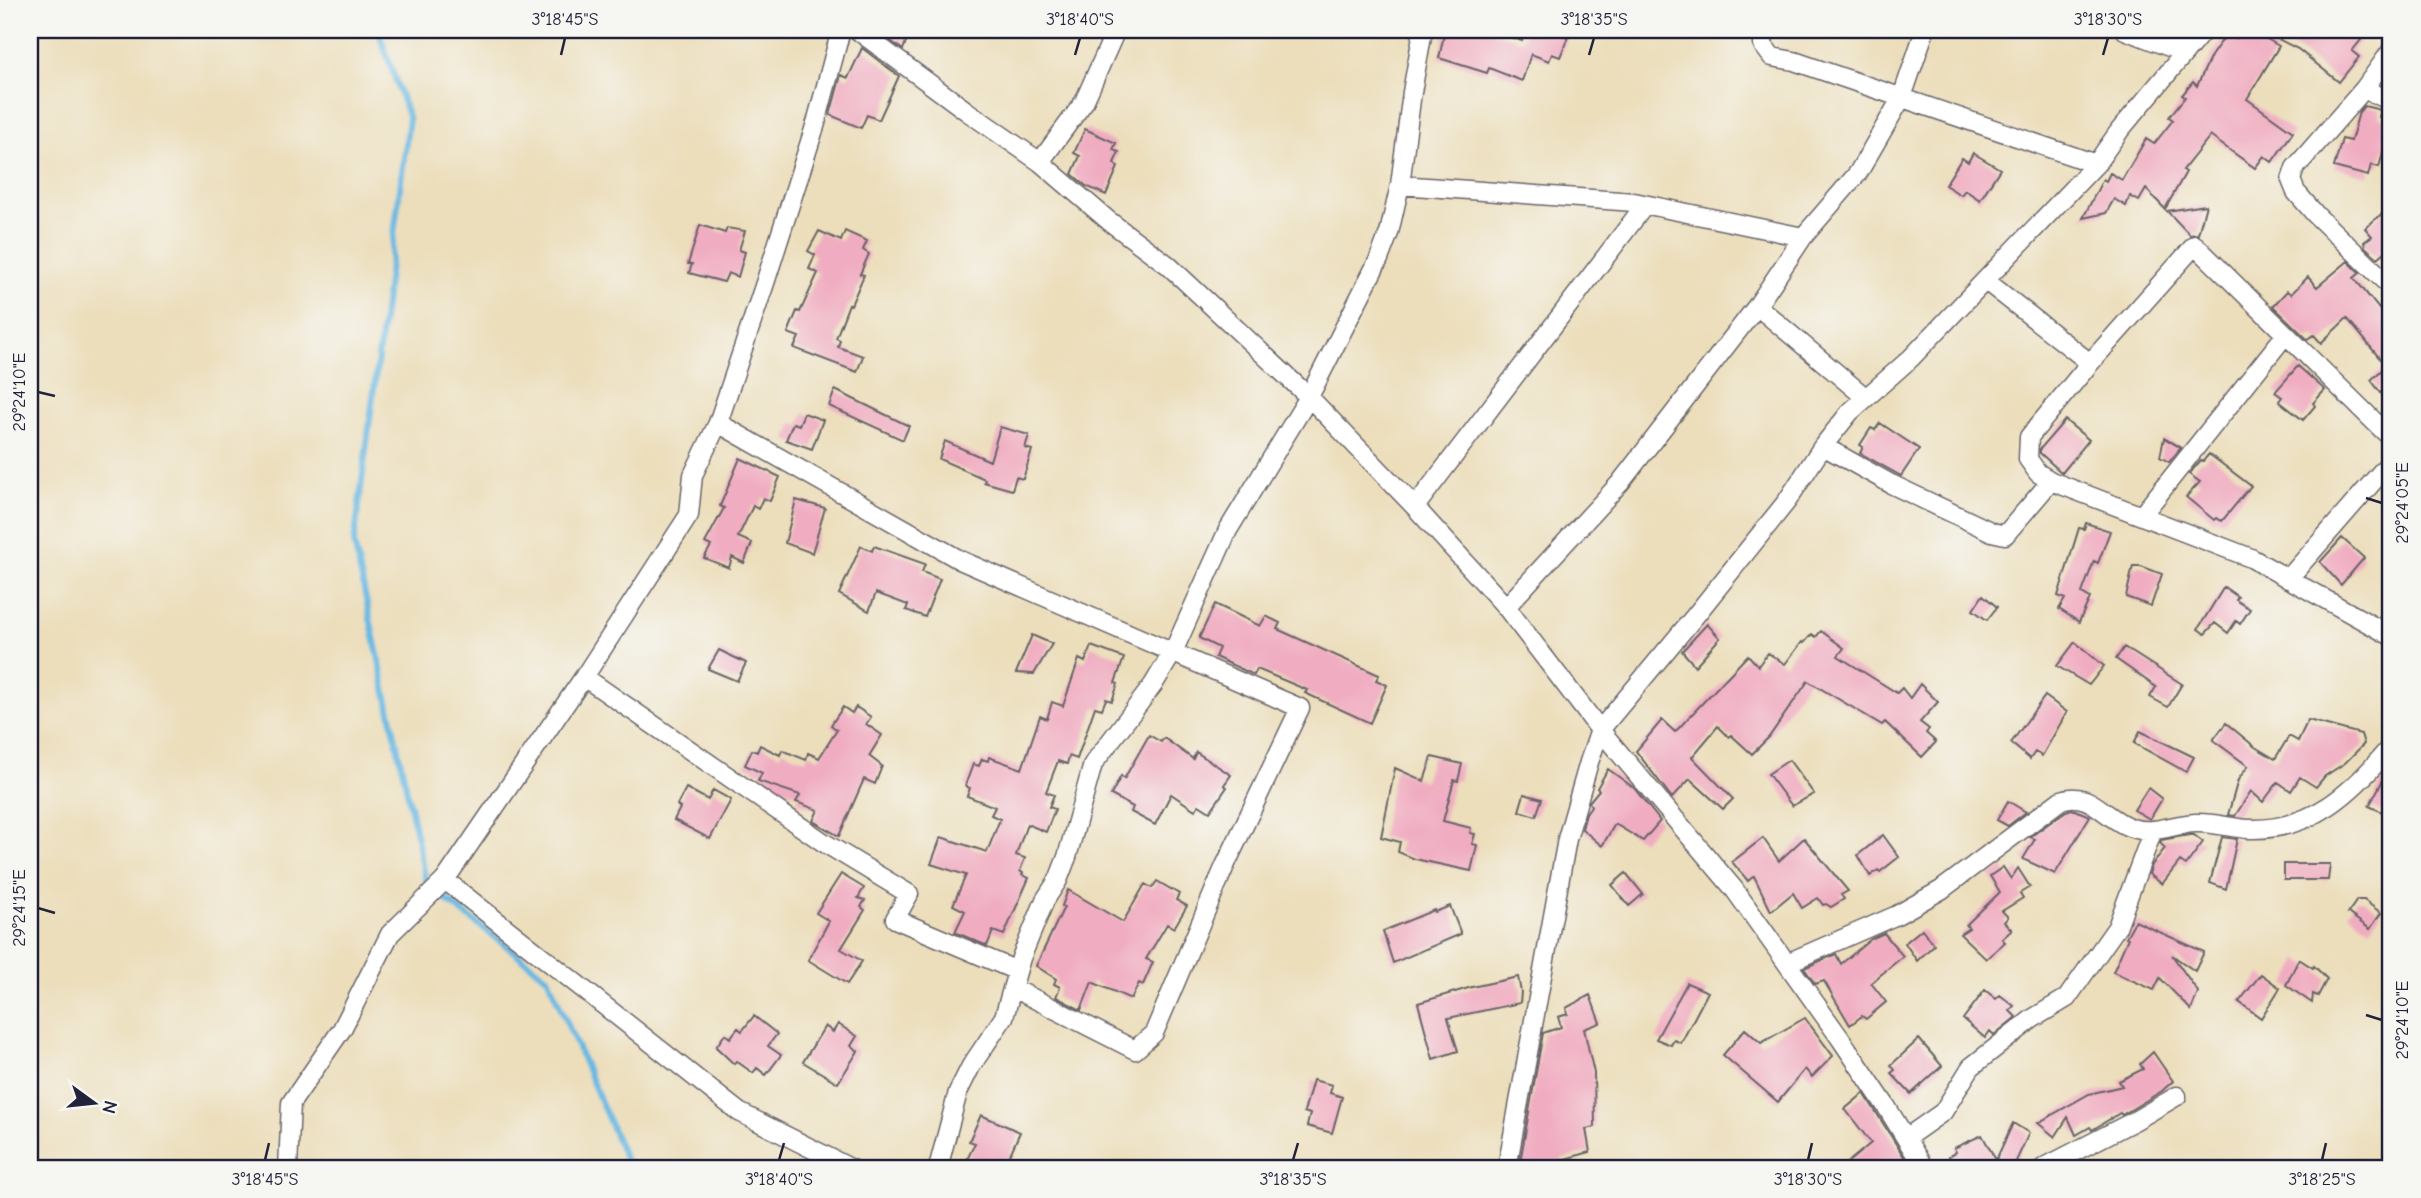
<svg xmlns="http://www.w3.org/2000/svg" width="2421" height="1198" font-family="'Comic Neue',sans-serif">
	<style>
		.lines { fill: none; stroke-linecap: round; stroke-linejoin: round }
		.stream { stroke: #67b8e2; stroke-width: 6 }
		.building { fill: #f0adc1 }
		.street-casing { stroke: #696468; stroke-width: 21 }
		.street { stroke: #fff; stroke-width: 18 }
		.ticks { fill: none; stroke: #22223b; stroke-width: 2.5 }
		.neatline { fill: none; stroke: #22223b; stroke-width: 2.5 }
		.ticks-label { font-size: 18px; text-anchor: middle; fill: #22223b }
	</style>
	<rect width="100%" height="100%" fill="#f6f6f2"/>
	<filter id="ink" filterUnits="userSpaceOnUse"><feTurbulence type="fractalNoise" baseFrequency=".0143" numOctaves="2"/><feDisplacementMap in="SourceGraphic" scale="14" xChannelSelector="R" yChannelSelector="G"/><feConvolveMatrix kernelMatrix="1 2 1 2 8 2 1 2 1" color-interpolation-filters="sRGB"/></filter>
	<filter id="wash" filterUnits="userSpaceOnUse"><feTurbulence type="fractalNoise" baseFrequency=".00686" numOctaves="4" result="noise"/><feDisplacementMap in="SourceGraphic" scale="28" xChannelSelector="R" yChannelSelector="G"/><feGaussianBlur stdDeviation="1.57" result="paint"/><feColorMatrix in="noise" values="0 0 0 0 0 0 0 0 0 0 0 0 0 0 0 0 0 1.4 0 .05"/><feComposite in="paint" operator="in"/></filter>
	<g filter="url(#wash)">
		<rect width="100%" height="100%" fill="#ecdebb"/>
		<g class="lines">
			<!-- stream -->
			<path class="stream" d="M378 30 409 119 354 543 427 885 548 978 629 1168"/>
		</g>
		<g id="blocks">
			<!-- building -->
			<path class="building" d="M876 30H910L903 50Z
				M1445 30H1490L1522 41 1526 30H1551L1568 37 1560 57 1552 54 1549 61 1531 54 1522 81 1489 68 1487 73 1439 58Z
				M2241 30H2251L2279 46 2247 99 2293 132 2272 162 2264 156 2255 168 2210 136 2183 170 2186 172 2165 209 2146 189 2139 201 2130 196 2126 206 2114 199 2106 213 2083 218 2103 179 2106 181 2110 173 2122 180 2146 139 2154 144 2173 120 2169 117 2185 97 2182 95 2193 82 2197 86 2211 56 2228 32 2236 38Z
				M2260 30H2369L2352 51 2359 57 2339 82 2298 49Z
				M862 48 899 76 879 120 867 115 861 128 830 115 841 75 848 78Z
				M2364 106 2381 110 2379 117 2391 121V152L2384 149 2379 167 2371 165 2368 176 2334 167 2342 139 2351 141 2359 112Z
				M1085 129 1116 143 1113 150 1119 152 1114 163 1118 167 1106 195 1086 186 1072 174 1080 156 1074 153Z
				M1973 153 2000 169 1980 200 1965 190 1961 195 1945 185 1962 158 1968 162Z
				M2206 205 2198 234 2190 235 2167 211Z
				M2391 206V247L2378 258 2365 247 2364 242 2372 236 2365 228Z
				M700 225 725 233 727 228 745 231 739 250 745 252 738 277 728 273 724 282 689 273 692 264H688Z
				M819 231 841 241 845 231 867 241 863 250 869 254 860 274 864 275 851 305 849 304 836 338 840 340 838 347 863 356 857 372 794 348 799 337 788 333 797 311 800 312 818 273 809 269 815 255 808 251Z
				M2348 261 2360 273 2354 278 2379 309 2381 307 2391 319V406L2371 380 2386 366 2347 318 2321 343 2314 335 2307 339 2273 306 2287 291 2291 294 2308 277 2317 287Z
				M2298 366 2325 390 2313 403 2315 406 2303 420 2279 401 2282 397 2275 392Z
				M835 390 909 426 903 440 829 406Z
				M804 413 823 420 812 449 786 440 793 423 799 425Z
				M2065 420 2089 440 2062 473 2040 453V449Z
				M1880 423 1919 449 1901 476 1860 453 1863 447 1860 445 1871 428 1875 430Z
				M1000 427 1029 435 1025 448 1032 450 1023 479 1016 477 1012 490 984 482 985 479 939 459 945 441 990 461Z
				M2164 438 2181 448 2169 462 2160 457Z
				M2209 454 2251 486 2222 521 2216 518 2214 520 2186 497 2200 482 2189 474 2201 460 2203 461Z
				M740 458 780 477 770 501 763 498 758 509 753 506 738 537 752 543 744 563 732 557 729 568 704 558 711 546 705 543 724 508 720 506Z
				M796 500 825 508 812 553 785 543Z
				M2086 523 2110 531 2098 563 2094 561 2082 593 2090 598 2079 622 2059 609 2065 599 2058 596 2079 528 2084 529Z
				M2342 538 2364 558 2341 585 2320 562Z
				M861 546 872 551 874 546 925 564 922 572 940 579 925 617 906 610 908 605 876 593 869 611 839 594Z
				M2133 566H2141L2162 574 2151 606 2126 597Z
				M2224 587 2238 597 2236 600 2250 609 2240 624 2236 621 2228 633 2215 623 2205 634 2198 629Z
				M1983 595 1997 607 1987 620 1973 610Z
				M1215 604 1260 626 1266 616 1280 623 1277 629 1379 675 1376 680 1387 685 1370 723 1305 693 1307 690 1257 669 1254 675 1215 657 1219 648 1199 638Z
				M1707 624 1720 638 1695 666 1682 651Z
				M1821 631 1844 648 1838 656 1897 693 1902 688 1910 698 1920 684 1938 702 1920 722 1929 729 1926 733 1936 742 1922 757 1885 722 1882 725 1808 681 1769 737 1752 754 1731 735 1729 737 1718 726 1692 757 1733 799 1723 809 1690 779 1672 798 1636 751 1662 720 1675 732 1748 655 1758 666 1768 653 1785 664 1802 642 1804 643 1812 634 1816 637Z
				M1032 635 1052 644 1034 674 1016 673Z
				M2075 642 2104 666 2089 685 2057 666Z
				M1091 646 1124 658 1115 683 1118 684 1112 701 1106 699 1102 709 1095 707 1077 759 1069 756 1067 764 1058 761 1046 792 1054 795 1049 807 1055 809 1046 832 1027 824 1016 855 1025 858 1020 871 1023 873 1022 875 1029 878 1004 935 993 931 987 946 955 932 965 911 953 905 966 875 931 864 941 837 987 852 1000 819 991 815 995 807 967 796 970 788 965 786 973 764 979 766 982 759 988 761 989 757 1022 769 1040 716 1047 719 1052 702 1063 706 1079 659 1085 662Z
				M2124 647 2182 684 2168 707 2150 697 2156 687 2116 659Z
				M719 650 746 663 737 681 708 669Z
				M2045 696 2067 712 2042 756 2035 752 2030 759 2011 743Z
				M843 707 852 713 856 707 871 717 866 724 882 735 869 756 882 766 875 784 864 779 839 836 813 821 818 810 796 802 800 795 758 781 762 773 745 765 752 750 757 752 760 745 780 755 782 750 806 760 808 753 819 758 837 730 831 725Z
				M2308 720 2361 734 2364 744 2345 763 2325 776 2316 787 2300 777 2291 791 2278 782 2263 802 2251 791 2235 816 2228 815 2238 780 2248 766 2213 740 2226 723 2255 747 2275 759 2289 736 2298 741Z
				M2140 731 2194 757 2186 772 2134 743Z
				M1149 735 1161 742 1164 738 1193 759 1196 752 1231 775 1224 785 1227 787 1210 812 1199 805 1195 810 1171 794 1155 825 1131 812 1133 807 1111 795 1121 776 1124 779Z
				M1432 757 1462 764 1458 781 1454 780 1443 821 1471 828 1470 833 1475 834 1472 844 1477 845 1471 871 1415 859 1398 852 1400 842 1381 837 1395 768 1424 781Z
				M1789 760 1814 794 1792 806 1768 774Z
				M2391 765V816L2369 806Z
				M1608 769 1634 788 1660 821 1643 841 1615 824 1602 846 1582 829 1586 813 1591 806 1589 802 1599 790 1597 788Z
				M686 788 708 800 713 790 731 800 710 839 674 820 680 808 677 805Z
				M2148 788 2162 799 2150 819 2134 810Z
				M1524 794 1542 799 1536 816 1519 811Z
				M2008 801 2026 812 2008 826 1997 820Z
				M2072 809 2090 816 2055 874 2023 859 2035 839 2030 837 2066 811Z
				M1883 835 1899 857 1880 872 1878 870 1870 876 1858 855Z
				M2189 835H2194L2203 842 2186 865 2180 861 2162 884 2149 874 2152 865 2165 848 2160 843 2161 840Z
				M2222 837 2237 839 2226 889 2210 883Z
				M1763 838 1779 861 1804 838 1848 891 1841 895 1844 899 1831 907 1826 904 1823 905 1818 898 1802 908 1793 893 1771 911 1754 876 1748 881 1732 862Z
				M2284 864H2330L2328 880H2284Z
				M2003 867 2011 879 2018 868 2030 887 2020 893 2023 898 2002 911 2008 917 2004 922 2012 930 2002 939 2005 942 1986 959 1960 934 1969 928 1966 925 2000 892 1990 876Z
				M1626 873 1643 894 1629 906 1612 885Z
				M841 874 864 888 858 898 865 900 861 907 865 910 841 949 862 961 847 984 808 960 829 921 816 913Z
				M1157 881 1179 894 1176 900 1187 906 1174 928 1167 924 1146 959 1153 962 1143 985 1139 983 1131 999 1092 982 1081 1010 1056 997 1060 987 1054 984 1056 979 1036 966 1064 907 1062 906 1068 890 1123 922 1145 884 1152 888Z
				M2357 900H2364L2381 913 2370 929 2348 913Z
				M1450 906 1461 934 1393 963 1383 931 1434 910 1435 912Z
				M2135 921 2204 952 2195 971 2172 955 2198 992 2191 1010 2160 978 2154 990 2113 972 2128 938 2126 937Z
				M1922 929 1934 945 1917 961 1905 943Z
				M1884 933 1903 956 1871 983 1886 1002 1866 1019 1862 1016 1850 1025 1824 981 1815 984 1804 968 1836 954 1841 964 1871 939Z
				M2299 959 2313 968 2314 966 2327 979 2318 996 2313 994 2312 1003 2286 985Z
				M2261 974 2280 988 2261 1018 2239 1002Z
				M1518 977 1521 992 1520 1003 1448 1018 1458 1051 1433 1059 1418 1003 1472 987Z
				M1687 983 1708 992 1681 1043 1674 1040 1671 1045 1656 1039Z
				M1985 990 1996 999 2000 995 2014 1006 2010 1011 2016 1017 1994 1035 1990 1031 1985 1038 1963 1019Z
				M1590 995 1600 1023 1584 1029 1594 1073 1595 1127 1586 1129 1590 1152 1561 1160 1564 1168H1519L1543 1033 1561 1027 1558 1017 1568 1014 1566 1008Z
				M754 1016 777 1034 768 1046 781 1055 766 1075 757 1068 753 1073 736 1061 734 1064 716 1047 725 1034 730 1038 738 1028 742 1031Z
				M1805 1018 1833 1056 1812 1077 1805 1069 1778 1102 1723 1055 1745 1029 1761 1043Z
				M838 1024 857 1036 851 1046 858 1051 838 1083 803 1062 825 1026 833 1032Z
				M1919 1039 1942 1066 1911 1094 1891 1073 1895 1070 1891 1065Z
				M2153 1052 2173 1081 2162 1091 2122 1115 2120 1113 2092 1130 2090 1127 2076 1135 2068 1117 2055 1137 2038 1123 2089 1094 2122 1086 2119 1081 2143 1069 2140 1064Z
				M1313 1080 1332 1085 1330 1093 1342 1097 1332 1133 1307 1126 1310 1114 1304 1112Z
				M1864 1093 1876 1112 1911 1168H1841L1871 1143 1845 1109Z
				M981 1115 1020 1132 1004 1168H963L975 1143 969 1141Z
				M2013 1123 2029 1133 2013 1168 2007 1165 2000 1168H1956L1949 1156 1956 1152 1954 1148 1982 1135 1996 1160Z"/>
		</g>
	</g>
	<g filter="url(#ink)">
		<use href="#blocks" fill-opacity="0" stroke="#696468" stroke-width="2"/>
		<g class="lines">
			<!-- street casing -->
			<g class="street-casing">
				<path id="street" d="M857 30 968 112 1040 162 1109 221 1168 265 1309 397 1415 507 1506 607 1600 730 1734 889 1840 1038 1886 1106 1924 1168
					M1764 30 1763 45 1772 57 1794 61 2096 164
					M2125 30 2185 53
					M2391 51 2364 89 2295 168 2291 180 2296 192 2316 215 2391 287
					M2364 89 2391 101
					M1040 162 1084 102 1116 30
					M1400 185 1634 202 1803 237 1757 306 1866 398
					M1803 237 1858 173 1902 97 1925 30
					M1986 281 2090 363 2195 245 2391 438
					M718 423 960 560 1300 708 1224 868 1154 1033 1135 1050 1013 988
					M1823 446 1891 484 1992 532 2005 535 2051 481 2251 558 2391 636
					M2051 481 2038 473 2028 459 2029 437 2090 363
					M1415 507 1645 205
					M2142 515 2286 334
					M2288 579 2391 461
					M1506 607 1620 483 1757 306
					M584 677 823 842 909 894 895 919 1017 971
					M445 880 739 1112 850 1168
					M1787 963 1897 915 1941 890 2061 800C2091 789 2105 820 2132 828 2153 835 2174 824 2195 823 2213 822 2231 828 2249 829 2312 831 2353 792 2391 746
					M1906 1138 1943 1112 1971 1067 2032 1019 2067 998 2117 927 2153 830
					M288 1168 291 1103 342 1029 390 934 445 880 584 677 689 515 693 475 718 423 766 280 816 123 841 30
					M938 1168 958 1092 971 1066 1004 1017 1021 958 1045 900 1058 880 1067 857 1093 764 1153 685 1173 652 1228 530 1309 397 1379 259 1389 233 1400 185 1412 92 1423 30
					M1507 1168 1567 839 1589 762 1600 730 1695 616 1787 501 1823 446 1850 412 1911 358 2096 164 2120 130 2204 30
					M2043 1168 2136 1120 2177 1096"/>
			</g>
			<!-- street -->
			<use href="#street" class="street"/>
		</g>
	</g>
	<!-- ticks -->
	<path class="ticks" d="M561 55 565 38M1075 55 1080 38M1589 55 1594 38M2103 55 2108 38M38 392 55 396M2366 498 2382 503M38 908 55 913M2366 1015 2382 1020M265 1160 269 1143M779 1160 784 1143M1293 1160 1298 1143M1808 1160 1812 1143M2322 1160 2326 1143"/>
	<!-- margin -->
	<rect width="2421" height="1198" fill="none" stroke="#f6f6f2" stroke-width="77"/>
	<!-- north arrow -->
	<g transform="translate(94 1103) rotate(105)" stroke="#f6f6f2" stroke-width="5" paint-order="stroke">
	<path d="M0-5L12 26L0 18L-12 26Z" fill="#22223b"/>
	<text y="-10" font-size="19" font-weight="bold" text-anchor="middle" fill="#22223b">N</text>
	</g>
	<rect x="38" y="38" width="2344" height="1122" class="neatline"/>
	<g class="ticks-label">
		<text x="565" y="25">3°18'45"S</text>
		<text x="1080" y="25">3°18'40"S</text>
		<text x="1594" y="25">3°18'35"S</text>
		<text x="2108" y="25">3°18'30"S</text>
		<text transform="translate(19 392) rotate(-90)" y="6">29°24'10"E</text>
		<text transform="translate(2402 503) rotate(-90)" y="6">29°24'05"E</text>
		<text transform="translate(19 908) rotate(-90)" y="6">29°24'15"E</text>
		<text transform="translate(2402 1020) rotate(-90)" y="6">29°24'10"E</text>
		<text x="265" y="1185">3°18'45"S</text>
		<text x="779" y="1185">3°18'40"S</text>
		<text x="1293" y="1185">3°18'35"S</text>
		<text x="1808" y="1185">3°18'30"S</text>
		<text x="2322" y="1185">3°18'25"S</text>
	</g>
</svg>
